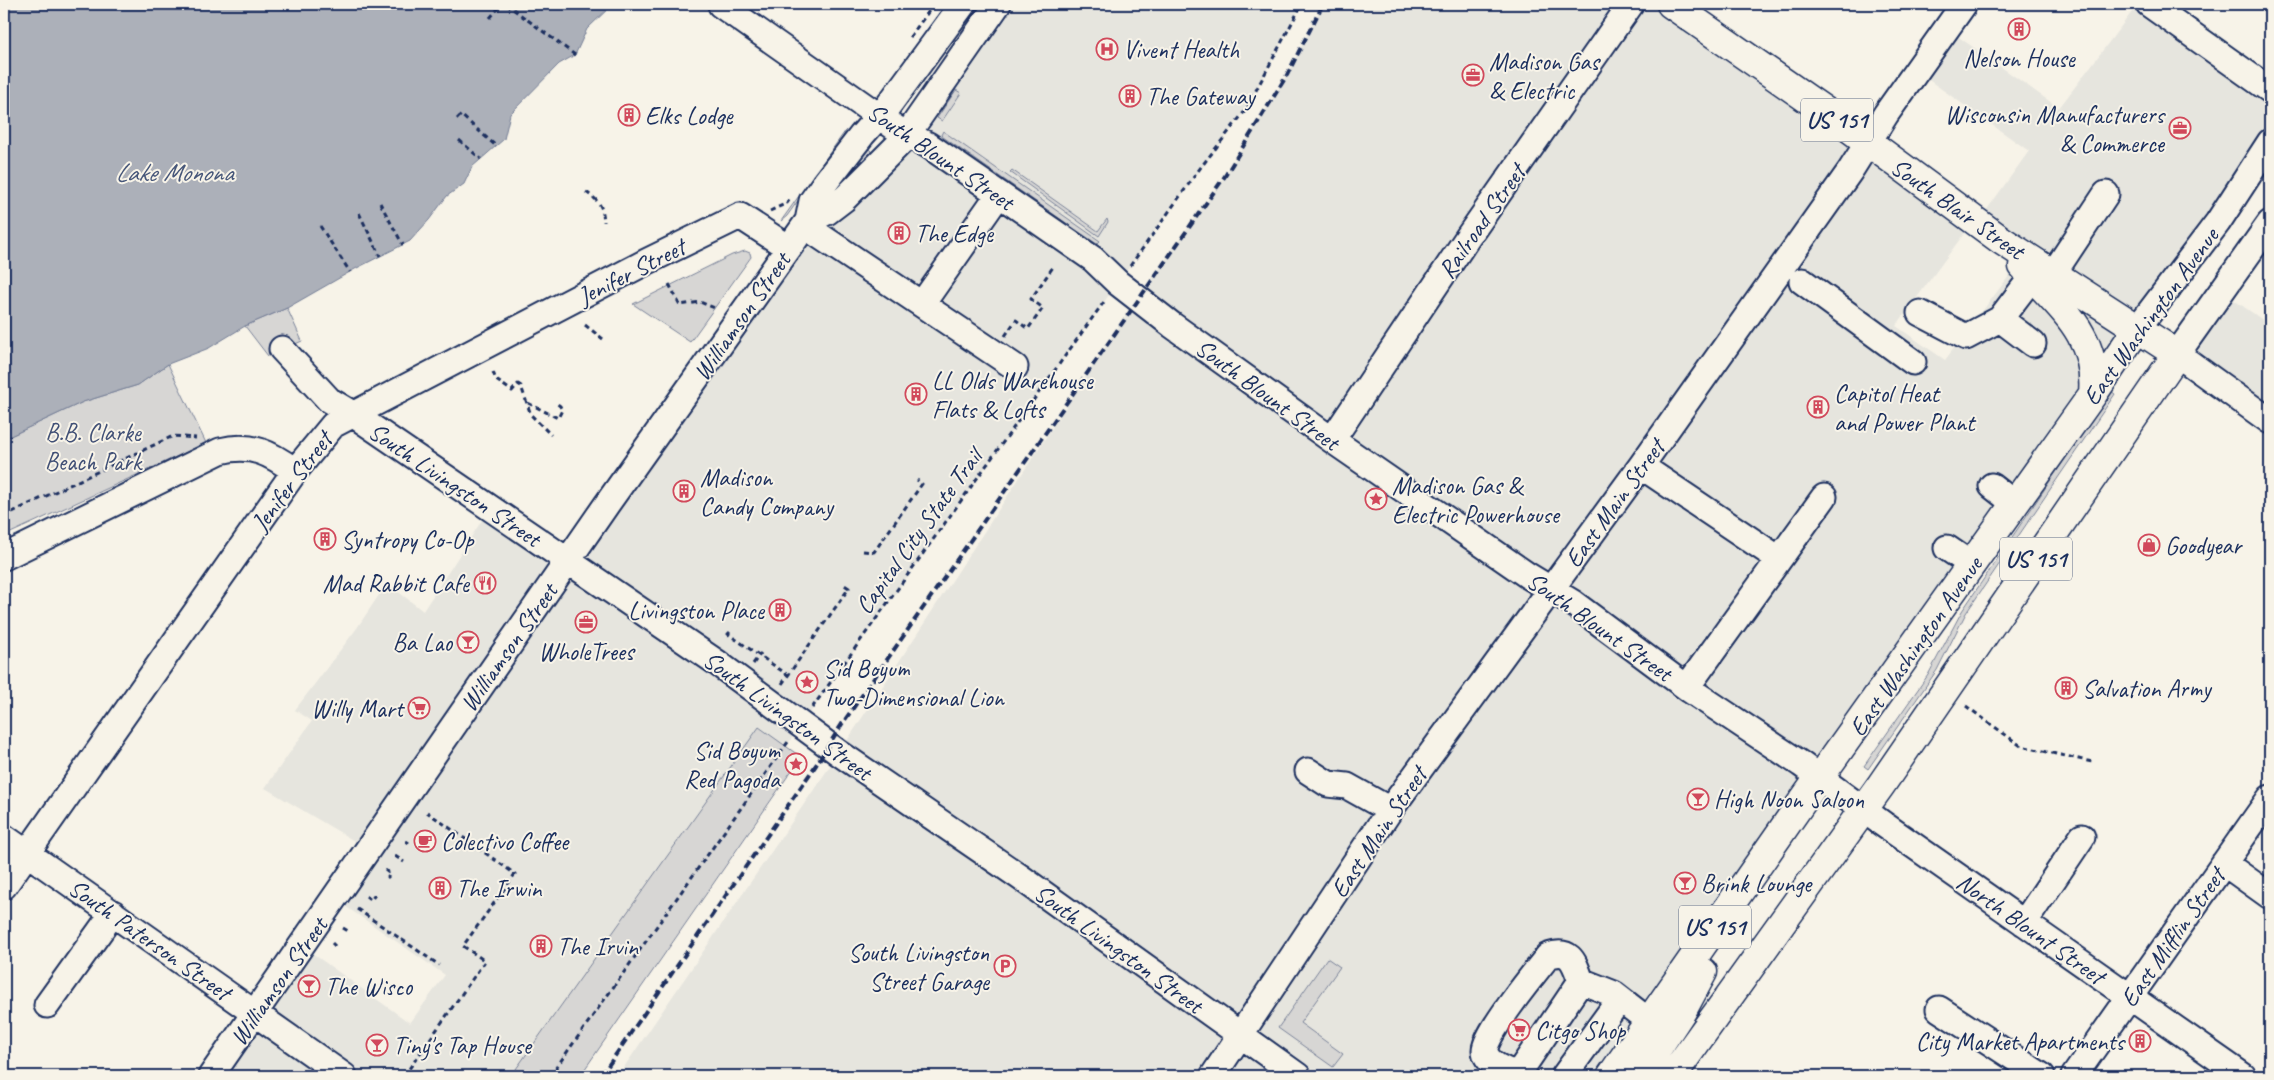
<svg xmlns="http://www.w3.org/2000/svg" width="2274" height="1080" font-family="Caveat,sans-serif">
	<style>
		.built { fill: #e6e5de }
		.green { fill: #d7d6d4; stroke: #798299 }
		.water { fill: #acb0b9; stroke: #727c95 }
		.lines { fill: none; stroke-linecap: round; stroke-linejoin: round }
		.minor-casing { stroke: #1b2f5e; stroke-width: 29 }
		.major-casing { stroke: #1b2f5e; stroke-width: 31 }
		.path { stroke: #1b2f5e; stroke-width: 3; stroke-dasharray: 5 4; stroke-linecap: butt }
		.minor { stroke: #f7f3e8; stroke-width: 25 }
		.major { stroke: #f7f3e8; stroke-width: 28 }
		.rail { stroke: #1b2f5e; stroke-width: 4; stroke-dasharray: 8 4; stroke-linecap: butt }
		.labels { text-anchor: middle; stroke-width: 4; stroke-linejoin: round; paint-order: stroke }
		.shield { fill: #f7f3e8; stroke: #5d6a87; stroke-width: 1 }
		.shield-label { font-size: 24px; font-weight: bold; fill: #1b2f5e }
		.poi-label { font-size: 25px; fill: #1b2f5e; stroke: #f7f3e8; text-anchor: start }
		.street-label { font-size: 25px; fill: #1b2f5e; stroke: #f7f3e8 }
		.park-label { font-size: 25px; fill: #415076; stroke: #f7f3e8 }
		.water-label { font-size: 26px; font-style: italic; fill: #465679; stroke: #f7f3e8 }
	</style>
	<rect width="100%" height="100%" fill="#f7f3e8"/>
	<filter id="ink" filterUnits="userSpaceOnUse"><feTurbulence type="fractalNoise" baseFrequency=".02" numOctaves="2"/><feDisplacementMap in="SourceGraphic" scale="10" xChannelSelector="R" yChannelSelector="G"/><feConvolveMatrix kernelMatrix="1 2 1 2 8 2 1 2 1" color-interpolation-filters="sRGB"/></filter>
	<g filter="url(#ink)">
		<!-- built -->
		<path class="built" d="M998 4H1302L1245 111 1167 214 550 1076H211L302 946 410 1023 445 975 335 899 368 849 265 788 312 721 295 710 357 628 387 583 423 611 490 508 567 560 827 212Z
			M1323 4H1671L1974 220 1896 326 1945 360 2019 263 1978 222 2029 151 1916 71 1946 28 2059 108 2138 4 2270 90V142L1611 1076H618L839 753 1125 317 1225 176 1287 75Z
			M2221 291 2270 325V421L2177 354Z"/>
		<!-- green -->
		<path class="green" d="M956 90 961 93 942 121 937 118Z
			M846 130 842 139 787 216 781 221Z
			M943 131 1100 241 1097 244 1082 234 943 137 941 135Z
			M867 147 871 151 870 154 840 187 837 184Z
			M1012 170 1098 231 1107 219 1108 222 1099 236 1010 172Z
			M745 251 750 253 751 257 690 342 633 304 732 255Z
			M287 308 302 341 268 356 245 326Z
			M168 364 206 443 4 536V439L83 402 138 385Z
			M2111 391 2115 394 1966 613 1937 670 1868 769 1864 766 1928 675 1962 611Z
			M759 727 801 757 580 1076H511Z
			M1327 958 1340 967 1300 1023 1343 1054 1333 1067 1278 1028Z"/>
		<!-- water -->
		<path class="water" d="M4 4H613L587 29 575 55 559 64 510 114 504 139 472 167 464 184 447 196 429 220 410 241 355 269 287 308 245 326 209 348 168 364 138 385 83 402 4 439Z"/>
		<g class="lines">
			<!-- minor casing -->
			<g class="minor-casing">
				<path id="minor" d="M2149 4 2270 90
					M721 5 900 131 928 145 1093 259 1118 283 1172 325 1332 440 1527 575 1573 603 1690 690 1801 764 1883 824 2243 1076
					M808 221 827 212 844 199 904 139 998 4
					M2270 223 2177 354 2270 421
					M805 226 1015 367
					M2053 274 2106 194
					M2032 277 2000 319 2033 344
					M1802 281 1913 362
					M922 304 999 194
					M1920 313 1966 337 2000 319
					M2137 329 2218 222 2270 142
					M282 349 329 400 354 415 716 662 839 753 1020 877 1298 1076
					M1332 440 1468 237 1631 4
					M1641 466 1779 559
					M1992 486 2015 504
					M1947 548 1972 565
					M4 557 220 451C252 443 270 453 295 471
					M1687 687 1824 497
					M1308 771 1328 784 1347 786 1390 810
					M4 837 344 1076
					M2224 863 2270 896
					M4 886 295 471 333 425 646 262 740 216 789 248
					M2024 923 2082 837
					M47 1005 113 913
					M1939 1009 2042 1076
					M1518 1074C1507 1072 1485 1063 1485 1050 1484 1035 1536 971 1548 956 1571 948 1574 962 1581 981
					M211 1076 607 504 808 221 812 201 824 184 862 135 888 106 963 4
					M1213 1076 1390 810 1641 466 1850 171 1886 114 1964 4
					M1521 1076 1518 1074 1581 981 1614 994 1650 1022
					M1564 1076 1620 999
					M2074 1076 2270 798"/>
			</g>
			<!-- major casing -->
			<g class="major-casing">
				<path id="major" d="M1671 4 1845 125 2001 240 2177 354 1881 785 1672 1076
					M2023 266C2059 308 2098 333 2093 394
					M1611 1076 1802 802 2093 394 2137 329
					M1639 1076 1682 1011 1703 972"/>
			</g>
			<!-- path -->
			<path class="path" d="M506 4 575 55
				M476 7 478 4
				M490 18 502 4
				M910 37 934 4
				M457 119 461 115 496 146
				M459 140 481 159
				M586 192C599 201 603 206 604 222
				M380 203 403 245
				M770 211 787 203 790 199
				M359 213 380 256
				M320 226 350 272
				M1130 266 1201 167 1245 111 1302 4
				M669 284 680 305 700 302 717 309
				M585 325 603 339
				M1005 336 1016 320 1028 329 1043 308 1031 299 1053 267
				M493 372 496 380 512 391 518 384 521 386 531 415 551 435
				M528 403 558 418 562 410 560 406 555 402
				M4 516 173 436 196 438
				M863 551 874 552 922 484 917 480
				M730 632 728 634 788 675
				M753 664 761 653
				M782 684 849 588 843 584
				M1966 706 2021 746 2092 762
				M812 708 1106 299
				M406 841 409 843
				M395 856 404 862
				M385 870 390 874 388 877 389 878
				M366 896 371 900 374 896 375 897
				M357 909 439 965
				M343 928 348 931
				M332 943 335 946
				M404 1076 485 961 463 946 515 874 427 812
				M550 1076 788 742"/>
			<!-- minor -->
			<use href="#minor" class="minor"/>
			<!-- major -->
			<use href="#major" class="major"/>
			<!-- rail -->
			<path class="rail" d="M601 1076 816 765 842 724 1225 176 1287 75 1323 4"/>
		</g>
	</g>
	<!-- icons -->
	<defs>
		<g id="building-ring" transform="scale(1.125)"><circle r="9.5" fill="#f7f3e8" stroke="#d1495b" stroke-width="1.5"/><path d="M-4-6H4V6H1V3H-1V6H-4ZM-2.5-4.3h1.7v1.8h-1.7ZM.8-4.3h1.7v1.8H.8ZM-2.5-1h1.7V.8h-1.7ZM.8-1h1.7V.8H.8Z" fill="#d1495b"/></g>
		<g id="hospital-ring" transform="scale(1.125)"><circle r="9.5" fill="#f7f3e8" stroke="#d1495b" stroke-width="1.5"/><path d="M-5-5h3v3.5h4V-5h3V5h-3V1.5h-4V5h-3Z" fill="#d1495b"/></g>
		<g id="office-ring" transform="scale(1.125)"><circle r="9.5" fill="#f7f3e8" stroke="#d1495b" stroke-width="1.5"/><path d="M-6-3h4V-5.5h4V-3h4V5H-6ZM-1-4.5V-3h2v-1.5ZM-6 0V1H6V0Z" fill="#d1495b"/></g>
		<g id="sight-ring" transform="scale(1.125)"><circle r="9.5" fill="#f7f3e8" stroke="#d1495b" stroke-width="1.5"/><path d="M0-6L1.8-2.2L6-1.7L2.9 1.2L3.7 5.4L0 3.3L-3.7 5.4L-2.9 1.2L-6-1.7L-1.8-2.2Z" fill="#d1495b"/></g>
		<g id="shop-ring" transform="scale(1.125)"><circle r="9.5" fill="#f7f3e8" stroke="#d1495b" stroke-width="1.5"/><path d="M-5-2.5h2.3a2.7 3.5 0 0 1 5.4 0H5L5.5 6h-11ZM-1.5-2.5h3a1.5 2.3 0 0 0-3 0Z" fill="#d1495b"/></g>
		<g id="restaurant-ring" transform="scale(1.125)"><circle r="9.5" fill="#f7f3e8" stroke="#d1495b" stroke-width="1.5"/><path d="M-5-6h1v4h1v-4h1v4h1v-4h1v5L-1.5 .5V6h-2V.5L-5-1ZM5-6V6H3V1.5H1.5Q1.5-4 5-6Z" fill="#d1495b"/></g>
		<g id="bar-ring" transform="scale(1.125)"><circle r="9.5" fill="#f7f3e8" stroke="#d1495b" stroke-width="1.5"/><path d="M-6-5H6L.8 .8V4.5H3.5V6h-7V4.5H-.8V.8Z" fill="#d1495b"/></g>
		<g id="supermarket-ring" transform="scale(1.125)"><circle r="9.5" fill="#f7f3e8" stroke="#d1495b" stroke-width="1.5"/><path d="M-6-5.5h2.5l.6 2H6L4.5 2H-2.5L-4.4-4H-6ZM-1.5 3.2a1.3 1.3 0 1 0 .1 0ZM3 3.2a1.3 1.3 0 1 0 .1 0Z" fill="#d1495b"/></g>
		<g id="cafe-ring" transform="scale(1.125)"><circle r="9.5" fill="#f7f3e8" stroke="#d1495b" stroke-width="1.5"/><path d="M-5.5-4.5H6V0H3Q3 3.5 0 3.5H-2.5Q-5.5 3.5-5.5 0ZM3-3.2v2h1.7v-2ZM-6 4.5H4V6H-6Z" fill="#d1495b"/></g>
		<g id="parking-ring" transform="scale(1.125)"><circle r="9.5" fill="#f7f3e8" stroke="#d1495b" stroke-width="1.5"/><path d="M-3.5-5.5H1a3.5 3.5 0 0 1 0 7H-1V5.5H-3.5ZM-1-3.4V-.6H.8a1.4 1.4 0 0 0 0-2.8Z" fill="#d1495b"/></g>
	</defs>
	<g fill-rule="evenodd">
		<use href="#building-ring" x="2019" y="29"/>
		<use href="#hospital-ring" x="1107" y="49"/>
		<use href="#office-ring" x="1473" y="75"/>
		<use href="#building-ring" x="1130" y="96"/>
		<use href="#building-ring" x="629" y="115"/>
		<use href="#office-ring" x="2180" y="128"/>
		<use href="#building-ring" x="899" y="233"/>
		<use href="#building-ring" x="916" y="394"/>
		<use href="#building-ring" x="1818" y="407"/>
		<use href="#building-ring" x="684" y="491"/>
		<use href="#sight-ring" x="1376" y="499"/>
		<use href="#building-ring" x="325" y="539"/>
		<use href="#shop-ring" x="2149" y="545"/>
		<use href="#restaurant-ring" x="485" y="583"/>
		<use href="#building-ring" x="780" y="610"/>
		<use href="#office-ring" x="586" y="622"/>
		<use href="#bar-ring" x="468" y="642"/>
		<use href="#sight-ring" x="807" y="682"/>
		<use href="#building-ring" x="2066" y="688"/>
		<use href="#supermarket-ring" x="419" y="708"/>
		<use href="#sight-ring" x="796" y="764"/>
		<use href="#bar-ring" x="1698" y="799"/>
		<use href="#cafe-ring" x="425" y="841"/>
		<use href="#bar-ring" x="1685" y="883"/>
		<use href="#building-ring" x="440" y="888"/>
		<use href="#building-ring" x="541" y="946"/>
		<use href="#parking-ring" x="1005" y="966"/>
		<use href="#bar-ring" x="309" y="986"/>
		<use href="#supermarket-ring" x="1519" y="1030"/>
		<use href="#building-ring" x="2140" y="1041"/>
		<use href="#bar-ring" x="377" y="1045"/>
	</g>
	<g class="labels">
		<!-- shield labels -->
		<g class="shield">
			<rect x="1801" y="98.5" width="72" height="43" rx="4"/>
			<rect x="2000" y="537.5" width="72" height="43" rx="4"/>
			<rect x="1679" y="905.5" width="72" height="43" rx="4"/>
		</g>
		<g class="shield-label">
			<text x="1837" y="128">US 151</text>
			<text x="2036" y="567">US 151</text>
			<text x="1715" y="935">US 151</text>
		</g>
		<!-- poi labels -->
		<g class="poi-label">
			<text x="1123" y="58">Vivent Health</text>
			<text x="2019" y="67" text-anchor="middle">Nelson House</text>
			<text x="1489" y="70">Madison Gas<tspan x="1489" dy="29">&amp; Electric</tspan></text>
			<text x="1146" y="105">The Gateway</text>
			<text x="2164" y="123" text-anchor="end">Wisconsin Manufacturers<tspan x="2164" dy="29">&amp; Commerce</tspan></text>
			<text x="645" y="124">Elks Lodge</text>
			<text x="915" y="242">The Edge</text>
			<text x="932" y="389">LL Olds Warehouse<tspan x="932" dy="29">Flats &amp; Lofts</tspan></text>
			<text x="1834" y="402">Capitol Heat<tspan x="1834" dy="29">and Power Plant</tspan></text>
			<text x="700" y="486">Madison<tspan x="700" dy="29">Candy Company</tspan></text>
			<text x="1392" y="494">Madison Gas &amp;<tspan x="1392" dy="29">Electric Powerhouse</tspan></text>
			<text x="341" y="548">Syntropy Co-Op</text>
			<text x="2165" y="554">Goodyear</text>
			<text x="469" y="592" text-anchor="end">Mad Rabbit Cafe</text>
			<text x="764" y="619" text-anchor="end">Livingston Place</text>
			<text x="452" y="651" text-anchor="end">Ba Lao</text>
			<text x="586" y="660" text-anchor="middle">WholeTrees</text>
			<text x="823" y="677">Sid Boyum<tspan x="823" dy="29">Two-Dimensional Lion</tspan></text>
			<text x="2082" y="697">Salvation Army</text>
			<text x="403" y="717" text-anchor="end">Willy Mart</text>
			<text x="780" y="759" text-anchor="end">Sid Boyum<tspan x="780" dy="29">Red Pagoda</tspan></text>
			<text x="1714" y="808">High Noon Saloon</text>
			<text x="441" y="850">Colectivo Coffee</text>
			<text x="1701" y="892">Brink Lounge</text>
			<text x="456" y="897">The Irwin</text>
			<text x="557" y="955">The Irvin</text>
			<text x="989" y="961" text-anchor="end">South Livingston<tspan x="989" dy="29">Street Garage</tspan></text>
			<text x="325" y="995">The Wisco</text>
			<text x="1535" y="1039">Citgo Shop</text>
			<text x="2124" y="1050" text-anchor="end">City Market Apartments</text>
			<text x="393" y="1054">Tiny's Tap House</text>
		</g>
		<!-- street labels -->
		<g class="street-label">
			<text transform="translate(941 156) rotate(34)" y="9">South Blount Street</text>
			<text transform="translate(1958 208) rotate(35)" y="9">South Blair Street</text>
			<text transform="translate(1481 221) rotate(-55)" y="9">Railroad Street</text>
			<text transform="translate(631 271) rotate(-27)" y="9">Jenifer Street</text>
			<text transform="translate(741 316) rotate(-55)" y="9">Williamson Street</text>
			<text transform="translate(2150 316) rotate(-54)" y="9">East Washington Avenue</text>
			<text transform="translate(1268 394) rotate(36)" y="9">South Blount Street</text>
			<text transform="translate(291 481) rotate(-53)" y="9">Jenifer Street</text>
			<text transform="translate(455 484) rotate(34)" y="9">South Livingston Street</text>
			<text transform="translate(1614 503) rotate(-54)" y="9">East Main Street</text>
			<text transform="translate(918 531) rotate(-54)" y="9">Capital City State Trail</text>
			<text transform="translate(1600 626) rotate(35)" y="9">South Blount Street</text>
			<text transform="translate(1915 646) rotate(-55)" y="9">East Washington Avenue</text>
			<text transform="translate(508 647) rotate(-55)" y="9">Williamson Street</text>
			<text transform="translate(788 715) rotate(36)" y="9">South Livingston Street</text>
			<text transform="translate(1378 832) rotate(-56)" y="9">East Main Street</text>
			<text transform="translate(2031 928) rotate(35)" y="9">North Blount Street</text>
			<text transform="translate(2172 937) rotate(-55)" y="9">East Mifflin Street</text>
			<text transform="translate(150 939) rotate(35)" y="9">South Paterson Street</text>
			<text transform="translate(1119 948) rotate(36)" y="9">South Livingston Street</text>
			<text transform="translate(278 981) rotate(-55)" y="9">Williamson Street</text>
		</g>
		<!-- park labels -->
		<g class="park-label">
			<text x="93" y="441">B.B. Clarke<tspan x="93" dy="29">Beach Park</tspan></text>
		</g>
		<!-- water labels -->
		<g class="water-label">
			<text x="174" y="181">Lake Monona</text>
		</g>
	</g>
	<!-- margin -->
	<rect width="2274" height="1080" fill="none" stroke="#f7f3e8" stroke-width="20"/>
	<rect x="10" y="10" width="2254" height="1060" fill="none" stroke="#1b2f5e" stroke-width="2" filter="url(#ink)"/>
</svg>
